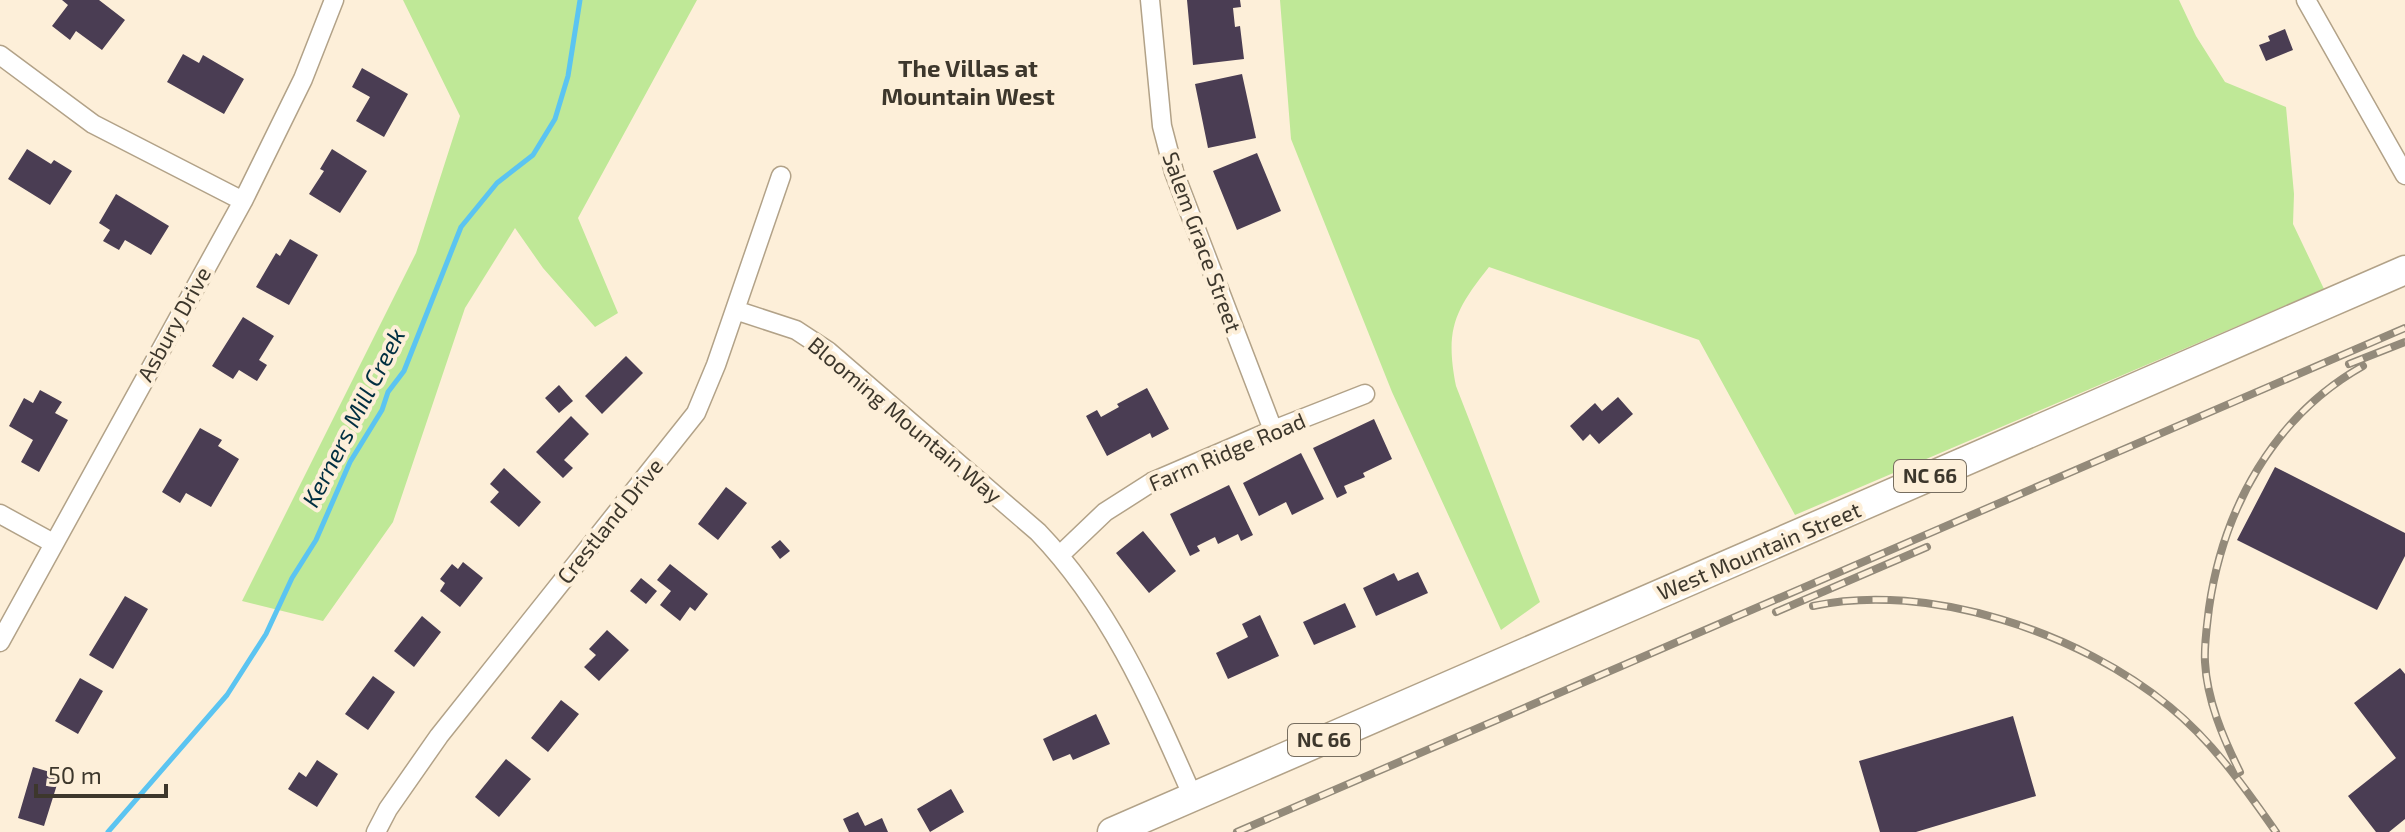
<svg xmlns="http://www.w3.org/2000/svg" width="2405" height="832" font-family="'Exo 2',sans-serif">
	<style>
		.green { fill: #bfe897 }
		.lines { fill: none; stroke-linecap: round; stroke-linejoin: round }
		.stream { stroke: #5bc4f1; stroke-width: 5 }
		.building { fill: #4a3d53 }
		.minor-casing { stroke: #b2a288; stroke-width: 21 }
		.primary-casing { stroke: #b2a288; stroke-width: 31 }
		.minor { stroke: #fff; stroke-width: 18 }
		.primary { stroke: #fff; stroke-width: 28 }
		.rail-casing { stroke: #938a7a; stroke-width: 8 }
		.rail { stroke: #fdefd9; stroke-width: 5; stroke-dasharray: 15; stroke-linecap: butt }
		.labels { text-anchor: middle; stroke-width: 8; stroke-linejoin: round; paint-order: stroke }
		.shield { fill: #fdefd9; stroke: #776e60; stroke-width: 2 }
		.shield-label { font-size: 20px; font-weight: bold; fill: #3d372c }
		.street-label { font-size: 22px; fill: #3d372c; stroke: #fdefd9 }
		.neighbourhood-label { font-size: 24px; font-weight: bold; fill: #3d372c; stroke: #fdefd9 }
		.water-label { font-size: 24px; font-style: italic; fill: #002f41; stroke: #fdefd9 }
	</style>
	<rect width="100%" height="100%" fill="#fdefd9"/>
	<!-- green -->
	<path class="green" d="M403 0H697L578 218 618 313 595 327 543 268 515 228 465 308 393 522 323 621 242 601 416 253 460 116Z
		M1280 0H2179L2196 36 2225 82 2286 107 2294 194 2293 224 2324 289 1795 515 1699 340 1489 267C1454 311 1445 330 1456 386L1540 602 1501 630 1392 392 1291 139Z"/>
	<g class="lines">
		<!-- stream -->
		<path class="stream" d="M108 832 227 695 266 634 292 578 316 540 350 462 382 410 388 392 404 371 461 227 497 183 533 155 555 119 568 76 580 0"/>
	</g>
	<!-- building -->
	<path class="building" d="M62 0H99L125 20 102 50 76 31 70 40 52 26 68 5Z
		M1187 0H1240L1241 7 1233 8 1235 27 1240 26 1244 59 1193 65Z
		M2285 29 2293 50 2266 61 2259 45 2270 41 2268 36Z
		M183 54 199 63 203 55 244 79 224 114 167 82Z
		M362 68 408 94 384 137 356 121 370 97 352 87Z
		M1242 74 1256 138 1208 148 1195 84Z
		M27 149 51 164 54 160 72 171 50 205 8 179Z
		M332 149 367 171 340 213 309 194 324 171 320 169Z
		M1257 153 1281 211 1237 230 1213 171Z
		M116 194 169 226 151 255 125 240 119 250 103 241 110 230 99 223Z
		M290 239 318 255 289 305 256 287 276 253 280 256Z
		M243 317 274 336 259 360 267 365 257 381 239 370 233 379 212 366Z
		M626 356 643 373 602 414 585 396Z
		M559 385 573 401 559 413 545 398Z
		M1147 388 1169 429 1152 438 1150 433 1107 456 1086 416 1097 410 1101 417 1119 407 1117 404Z
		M40 390 62 402 55 413 68 420 39 472 21 462 33 440 9 426 24 398 33 403Z
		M1618 397 1633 414 1599 444 1590 434 1583 441 1570 426 1595 403 1602 411Z
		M571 416 589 434 564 460 573 468 563 478 536 452Z
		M1374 419 1392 459 1363 473 1365 477 1344 486 1347 493 1337 498 1313 448Z
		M200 428 222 440 218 446 239 459 211 507 186 493 180 503 162 492Z
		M1301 453 1324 499 1292 515 1286 502 1259 516 1243 483Z
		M2275 467 2405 533V556L2377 610 2237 540Z
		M504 468 541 502 519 527 490 502 499 492 490 484Z
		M1229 485 1253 535 1241 541 1238 534 1218 544 1215 537 1197 546 1200 551 1190 556 1170 514Z
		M726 487 747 503 718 540 698 524Z
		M1143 531 1176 571 1149 593 1116 553Z
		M780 540 790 551 780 559 771 547Z
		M463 562 483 578 460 607 440 591 445 583 440 579 452 564 458 569Z
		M670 564 708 594 695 611 690 607 680 621 660 605 671 591 657 580Z
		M1418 572 1428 593 1376 616 1363 588 1394 573 1398 581Z
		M641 578 657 591 646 604 630 591Z
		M125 596 148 609 113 669 89 655Z
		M1345 603 1356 627 1314 645 1303 622Z
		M1260 615 1279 656 1228 679 1216 653 1248 637 1242 624Z
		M422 616 441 632 414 667 394 651Z
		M607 630 629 650 599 681 584 667 596 655 589 649Z
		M2400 668 2405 674V819L2389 832H2376L2348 796 2396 758 2354 703Z
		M373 676 395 692 368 730 345 714Z
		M80 678 103 691 78 734 55 721Z
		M561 700 579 714 548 752 531 738Z
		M1096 714 1110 744 1073 760 1070 754 1053 761 1043 739Z
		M2013 716 2036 796 1916 832H1880L1859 761Z
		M506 759 531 779 499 817 475 797Z
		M317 760 338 774 317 807 288 789 299 772 306 777Z
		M33 767 60 775 44 826 18 818Z
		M951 789 964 812 930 832 917 809Z
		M858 812 865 826 882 818 888 832H849L843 819Z"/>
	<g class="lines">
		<!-- minor casing -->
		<g class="minor-casing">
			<path id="minor" d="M1150 0 1162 126 1174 172 1273 430
				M2306 0 2405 175
				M0 55 93 124 243 201
				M735 310 796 330 828 351 1038 532C1111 608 1151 702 1193 797
				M0 514 53 543
				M1060 555 1105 512 1152 482 1273 430 1365 394
				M0 642 243 201 303 79 334 0
				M376 832 388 809 439 736 696 413 716 365 781 176"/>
		</g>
		<!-- primary casing -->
		<g class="primary-casing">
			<path id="primary" d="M1112 832 2405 270"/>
		</g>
		<!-- minor -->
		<use href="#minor" class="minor"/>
		<!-- primary -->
		<use href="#primary" class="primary"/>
		<!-- rail casing -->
		<g class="rail-casing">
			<path id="rail" d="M2349 364 2405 342
				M1813 606C1928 581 2081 633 2170 707 2213 742 2245 788 2276 832
				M1776 612 1927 547
				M2240 772C2223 738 2207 700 2205 662 2204 645 2207 626 2209 608 2223 509 2274 416 2363 366
				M1237 832 2405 328"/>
		</g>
		<!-- rail -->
		<use href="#rail" class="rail"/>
	</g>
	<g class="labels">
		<!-- shield labels -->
		<g class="shield">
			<rect x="1894" y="460" width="72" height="32" rx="6"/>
			<rect x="1288" y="724" width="72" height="32" rx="6"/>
		</g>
		<g class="shield-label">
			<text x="1930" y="483">NC 66</text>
			<text x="1324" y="747">NC 66</text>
		</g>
		<!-- street labels -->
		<g class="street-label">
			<text transform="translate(1202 242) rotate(70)" y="8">Salem Grace Street</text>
			<text transform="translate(174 324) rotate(-61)" y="8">Asbury Drive</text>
			<text transform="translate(905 420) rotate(40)" y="8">Blooming Mountain Way</text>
			<text transform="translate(1227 452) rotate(-23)" y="8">Farm Ridge Road</text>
			<text transform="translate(610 521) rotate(-51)" y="8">Crestland Drive</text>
			<text transform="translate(1759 551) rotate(-23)" y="8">West Mountain Street</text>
		</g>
		<!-- neighbourhood labels -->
		<g class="neighbourhood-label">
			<text x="968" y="77">The Villas at<tspan x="968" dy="28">Mountain West</tspan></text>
		</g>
		<!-- water labels -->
		<g class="water-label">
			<text transform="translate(354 418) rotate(-63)" y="8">Kerners Mill Creek</text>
		</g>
	</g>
	<!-- scale -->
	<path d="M36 784v12h130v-12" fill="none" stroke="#3d372c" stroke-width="4"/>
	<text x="48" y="784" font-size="24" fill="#3d372c" stroke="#fdefd9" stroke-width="6" paint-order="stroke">50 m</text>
</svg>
